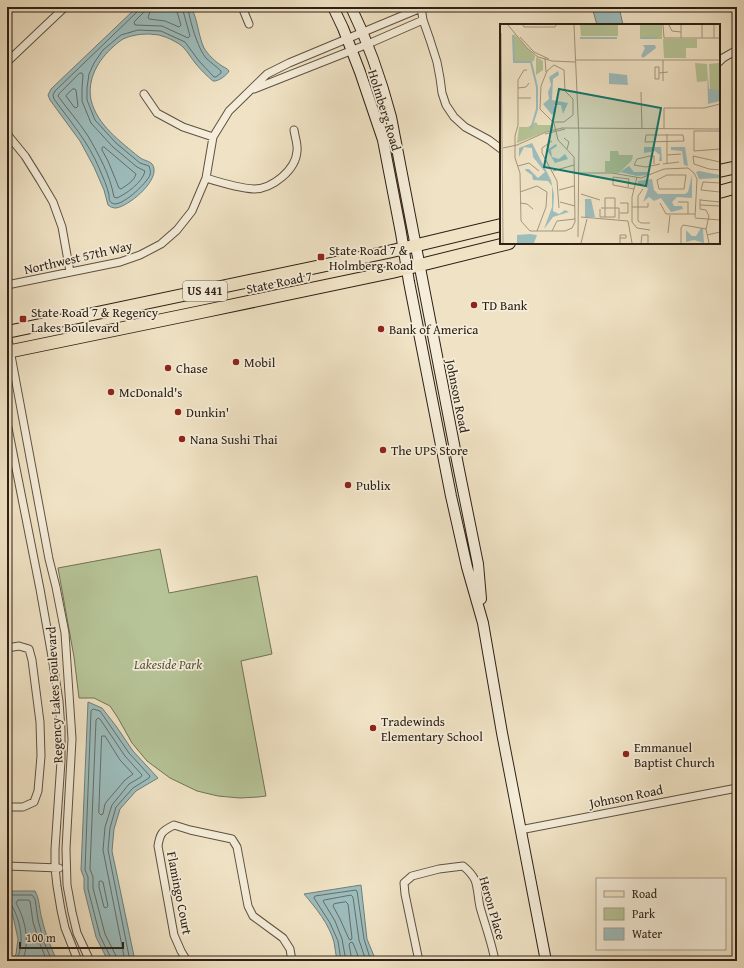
<svg xmlns="http://www.w3.org/2000/svg" width="744" height="968" font-family="'Gentium Book Plus',serif">
	<style>
		.green { fill: #b6c497; stroke: #727256 }
		.water { fill: #9dbdbd; stroke: #707e7a }
		.lines { fill: none; stroke-linecap: round; stroke-linejoin: round }
		.shore { stroke: #656e6a; stroke-width: 1 }
		.street-casing { stroke: #5e5142; stroke-width: 9 }
		.secondary-casing { stroke: #2d2016; stroke-width: 12 }
		.primary-casing { stroke: #2d2016; stroke-width: 14 }
		.street { stroke: #f5edd9; stroke-width: 7 }
		.secondary { stroke: #f5edd9; stroke-width: 10 }
		.primary { stroke: #f0e3c5; stroke-width: 12 }
		.poi-dot { fill: #8f2418; stroke: #f5edd9; stroke-width: 1.5 }
		.labels { text-anchor: middle; stroke-width: 3.5; stroke-linejoin: round; paint-order: stroke }
		.shield { fill: #f5edd9; stroke: #695e50; stroke-width: 1 }
		.shield-label { font-size: 12px; font-weight: bold; fill: #2d2016 }
		.street-label { font-size: 13px; fill: #2d2016; stroke: #f5edd9 }
		.poi-label { font-size: 13px; fill: #2d2016; stroke: #f5edd9; text-anchor: start }
		.park-label { font-size: 13px; font-style: italic; fill: #56513d; stroke: #f5edd9 }
		.inset-river { fill: none; stroke: #9dbdbd; stroke-width: 2 }
		.inset-road { fill: none; stroke: #a2957f; stroke-width: 1 }
		.view { fill: #0f766e; fill-opacity: 0.15; stroke: #0f766e; stroke-width: 2 }
		.inset-edge { fill: none; stroke: #2d2016; stroke-width: 2 }
	</style>
	<rect width="100%" height="100%" fill="#f0e3c5"/>
	<filter id="stains"><feTurbulence type="fractalNoise" baseFrequency=".005" numOctaves="4"/><feColorMatrix values="0 0 0 0 .2 0 0 0 0 .09 0 0 0 0 .02 0 0 0 .5 -.17"/></filter>
	<radialGradient id="worn" r=".72"><stop offset=".6" stop-color="#630" stop-opacity="0"/><stop offset="1" stop-color="#630" stop-opacity=".3"/></radialGradient>
	<!-- green -->
	<path class="green" d="M160 549 169 593 257 576 272 654 241 661 266 796 258 797 240 798 218 796 197 791 170 778 147 761 132 743 118 718 110 706 94 698H79L74 657 58 568Z"/>
	<!-- water -->
	<path class="water" d="M137 7H191C198 20 198 35 204 48 208 55 216 62 222 66 225 68 227 68 229 71 227 75 218 82 213 81 207 76 201 70 196 64 191 58 188 52 183 47 179 43 167 37 162 36 158 34 154 35 150 34 140 34 132 35 123 39 120 41 116 44 114 46 98 60 87 79 91 100 97 125 121 142 139 157 145 162 153 160 154 169 156 183 129 206 116 208 113 208 110 207 108 205L104 190 94 167 80 141 50 100 48 95 51 89Z
		M592 7H619L623 25H597Z
		M88 702 102 708 116 726 133 751 158 778 136 791 120 809 114 829 112 851 135 961H108L96 937 84 889V878L81 870Z
		M361 885 367 939 376 961H337C336 955 335 948 334 942 329 924 316 908 304 894Z
		M7 891H35C40 900 39 909 42 919 45 933 51 947 57 961H12L16 954 18 939 13 916 7 905Z"/>
	<g class="lines">
		<!-- shore -->
		<path class="shore" d="M139 7 138 11 55 91 53 95 54 99C70 121 89 143 99 168 103 177 107 186 109 195 109 197 109 202 112 203 120 209 147 183 150 175 151 172 150 169 149 166L140 163 116 143 95 120 87 100V88L89 74 94 63 103 50 121 35 138 30 161 31 185 42 199 61 214 77H216L221 73V71C216 66 211 63 206 58 198 49 189 19 188 7
			M145 7 143 13 134 22 135 25 162 26 188 38 190 36 182 7
			M151 7 150 12 148 17 149 19 165 21 179 27 181 25 177 12 176 7
			M80 73H82L83 75 82 88V101L91 123 113 147 137 167 145 171C143 182 126 194 117 198L114 197C110 175 99 155 88 136 79 122 68 110 58 96L59 94Z
			M73 89H75L76 90 78 106 76 108 74 107 66 96Z
			M104 147 136 174C134 181 127 185 121 189L119 188 108 161 102 150V148Z
			M102 736H105L120 760 133 774 125 780 108 800 105 804 103 814 101 815 99 813Z
			M101 881 103 882 108 906 106 908 104 907 99 887V882Z
			M7 895H32L35 899 38 920 44 942 52 961
			M346 902 348 904 352 938 351 940 349 939 340 919 333 906 334 904Z
			M7 904 12 906C21 922 25 944 16 961
			M22 961C31 943 25 919 16 903L18 900H28L30 901 33 922 40 944 47 961
			M111 961V958L100 936 88 889V877L85 870 91 711 93 709 100 711 129 753 150 776 149 778 133 788 116 807 110 828 108 850 130 961
			M116 961V956L105 934 93 888V877L90 869 96 720 98 718 100 719 125 756 142 775 141 777 129 784 112 805 105 827 103 850 125 961
			M341 961 338 941 330 923 314 898 315 896 356 890 357 891 364 939 371 961
			M346 961 342 939 335 921 323 901 324 900 351 895 353 897 359 940 366 961
			M352 961 349 944 351 942 353 943 360 961"/>
		<!-- street casing -->
		<g class="street-casing">
			<path id="street" d="M242 7 249 24
				M421 7 423 20 430 40 437 62 440 78 442 93 446 105 454 117 465 127 489 140 501 149
				M7 62 65 7
				M719 62 723 58 737 50
				M254 89 368 44 423 20
				M144 94 157 113 183 127 213 137
				M7 134 25 156 40 180 53 202 62 227 70 272
				M206 178C222 183 237 188 254 189 272 189 296 170 297 151 298 145 295 137 294 130
				M7 285 120 262 140 255 161 244 177 230 192 211 206 178 213 137 229 111 267 74 289 63 421 8
				M7 334 49 559 56 587 65 633 72 739 66 849 67 885 72 912 77 933 90 961
				M7 423 40 589 51 651 59 701 61 730V761L55 849V868L57 886 61 910 65 928 78 961
				M7 648 19 646 29 649 32 660 40 722 41 756 38 791 34 802 23 807H7
				M520 830 737 788
				M7 866 59 868
				M187 961 181 951 174 935 158 846C160 833 162 831 174 825L190 830 232 839 237 847 248 906 253 916 283 938 290 949 292 961
				M419 961 405 894 404 883 412 876 439 869 463 866C468 870 472 874 475 880 478 888 478 898 480 907 485 925 492 943 495 961"/>
		</g>
		<!-- secondary casing -->
		<g class="secondary-casing">
			<path id="secondary" d="M333 7 343 28 360 72 383 140 401 233 409 282 451 496 467 567 483 623 502 733 546 961
				M351 7C368 42 381 79 391 117L458 465 478 564 481 599"/>
		</g>
		<!-- primary casing -->
		<g class="primary-casing">
			<path id="primary" d="M719 171 737 167
				M719 192 737 187
				M7 332 388 252 501 225
				M7 352 201 312 392 272 509 243"/>
		</g>
		<!-- street -->
		<use href="#street" class="street"/>
		<!-- secondary -->
		<use href="#secondary" class="secondary"/>
		<!-- primary -->
		<use href="#primary" class="primary"/>
	</g>
	<!-- markers -->
	<g class="poi-dot">
		<rect x="317" y="253" width="8" height="8" rx="2"/>
		<circle cx="474" cy="305" r="4"/>
		<rect x="19" y="315" width="8" height="8" rx="2"/>
		<circle cx="381" cy="329" r="4"/>
		<circle cx="236" cy="362" r="4"/>
		<circle cx="168" cy="368" r="4"/>
		<circle cx="111" cy="392" r="4"/>
		<circle cx="178" cy="412" r="4"/>
		<circle cx="182" cy="439" r="4"/>
		<circle cx="383" cy="450" r="4"/>
		<circle cx="348" cy="485" r="4"/>
		<circle cx="373" cy="728" r="4"/>
		<circle cx="626" cy="754" r="4"/>
	</g>
	<g class="labels">
		<!-- shield labels -->
		<rect class="shield" x="183" y="281" width="44" height="20" rx="3"/>
		<g class="shield-label">
			<text x="205" y="295">US 441</text>
		</g>
		<!-- street labels -->
		<g class="street-label">
			<text transform="translate(385 110) rotate(73)" y="5">Holmberg Road</text>
			<text transform="translate(78 257) rotate(-13)" y="5">Northwest 57th Way</text>
			<text transform="translate(279 282) rotate(-12)" y="5">State Road 7</text>
			<text transform="translate(458 396) rotate(79)" y="5">Johnson Road</text>
			<text transform="translate(54 695) rotate(-93)" y="5">Regency Lakes Boulevard</text>
			<text transform="translate(626 796) rotate(-11)" y="5">Johnson Road</text>
			<text transform="translate(180 893) rotate(79)" y="5">Flamingo Court</text>
			<text transform="translate(493 908) rotate(74)" y="5">Heron Place</text>
		</g>
		<!-- poi labels -->
		<g class="poi-label">
			<text x="329" y="255">State Road 7 &amp;<tspan x="329" dy="15">Holmberg Road</tspan></text>
			<text x="482" y="310">TD Bank</text>
			<text x="31" y="317">State Road 7 &amp; Regency<tspan x="31" dy="15">Lakes Boulevard</tspan></text>
			<text x="389" y="334">Bank of America</text>
			<text x="244" y="367">Mobil</text>
			<text x="176" y="373">Chase</text>
			<text x="119" y="397">McDonald's</text>
			<text x="186" y="417">Dunkin'</text>
			<text x="190" y="444">Nana Sushi Thai</text>
			<text x="391" y="455">The UPS Store</text>
			<text x="356" y="490">Publix</text>
			<text x="381" y="726">Tradewinds<tspan x="381" dy="15">Elementary School</tspan></text>
			<text x="634" y="752">Emmanuel<tspan x="634" dy="15">Baptist Church</tspan></text>
		</g>
		<!-- park labels -->
		<g class="park-label">
			<text x="168" y="669">Lakeside Park</text>
		</g>
	</g>
	<!-- overview -->
	<g transform="translate(500 24)">
		<rect width="220" height="220" fill="#f0e3c5"/>
		<path d="M80 1H118V12H81ZM140 1H162V15H140ZM36 33 43 37V46L36 51ZM195 39 207 40V57L197 58ZM219 39 220 66H210L209 40Z" fill="#b6c497"/>
		<path d="M14 10 35 32 34 37 14 38ZM163 15H197V24H186V34H164ZM36 98 38 101H53V105L17 119 19 103H28ZM110 127H118L119 131H133L132 136 119 149 105 148V137H110Z" fill="#b6c497"/>
		<path d="M143 21H155L156 24 143 34 141 32 145 24ZM207 40 209 65 220 66V77L208 80ZM58 47 59 51 53 55 52 76 68 79 63 90 61 81H54L56 88 52 91 43 80 49 75 48 68 51 61 49 53ZM109 49 127 51 128 61 109 60ZM32 119 51 156 54 171 53 187 59 190 65 186 69 188 53 193 44 205 52 183V162L48 157 33 156 32 151 26 147 25 145H29L38 154 45 148 33 133 32 124 24 123 19 133V124ZM56 120 57 122 51 126 52 133 59 135 65 130 68 135 55 139 47 126ZM144 123H161L162 137H159L160 131 155 127 144 129ZM171 123H185L188 142 184 141 182 127 171 126ZM129 142 134 148H148V151L137 152 120 148ZM199 147 220 151V154L199 155 196 148ZM192 151V174L177 173 172 178 174 182H182L183 185 171 188 161 174 154 177 149 173 143 178 148 165 145 160 138 161V157L152 155 154 166 158 170H185L188 168ZM85 175H91L95 193H85ZM201 204 203 205 204 219 194 216 186 218V206L192 212H196ZM17 211 30 210 37 211 34 219H17Z" fill="#9dbdbd"/>
		<path class="inset-river" d="M13 11 14 38H31L37 63V85L31 105M80 14H117M141 14H157"/>
		<path class="inset-road" d="M8 1 27 24 38 33 52 37 75 38M23 1 24 3H55L56 1M74 1 79 114 78 213M163 1 164 14H220M169 1 172 7 181 8M202 1V14M214 1V14M1 9 3 219M20 13 34 28 49 35M181 14V1M45 34 46 48M75 36H220M54 41 64 46 65 67 73 75V91L64 98H53L40 85 41 62 47 47ZM27 46H24L18 56V101L15 112V134L20 149 21 197 30 207H65L72 204 75 198 74 133 58 116 54 99M159 49V55H155V43H159V49L168 48M163 57V36M18 64 26 63 29 59M141 68 142 105M18 74H31M164 105V84H204L220 80M220 107H194V127L220 125M45 110 65 105M146 111H183L184 117 145 118ZM64 114 69 118 67 125M3 124 17 121 46 108 62 104 220 105M42 124V129L57 157 59 184M42 124 52 117M167 131 181 130M167 139V110M154 140V132H150L137 135 134 141 146 143 160 140M163 140 179 138M194 140 193 132 220 138M194 140 209 145 220 146M18 142 29 139 39 147M53 147 74 141M79 149H112L141 154 164 145 188 144 194 149 197 155 195 193M167 151H186L184 165H159L157 156ZM137 153 132 173V198L137 204 150 206M220 159 203 158 201 166 220 168M128 163 129 155 113 153V161L134 165M143 165 138 172V197L141 199H150M59 166 74 162M20 168 37 162 47 168 46 183 37 207M81 170 100 176M200 175V185L206 186 209 192 206 205 209 219M200 176 220 178M60 178 75 182M178 178H188V190M20 179 27 180 33 185M160 179 166 190H195M200 181 220 182M132 183H148V179M101 184H119V195M100 185V193H115V174H105V193M120 189H128V179H120M81 193 128 197 132 219M195 194 220 196M52 207 57 197 75 195M168 209 170 191M207 211 220 208M81 219 87 195M120 219V211H126V214H120M141 219 142 211H148V219M181 219V204L183 201 206 205"/>
		<path class="view" d="M59 65 161 84 146 162 44 143Z"/>
		<rect width="220" height="220" class="inset-edge"/>
	</g>
	<!-- margin -->
	<rect width="744" height="968" fill="none" stroke="#f0e3c5" stroke-width="24"/>
	<rect x="8" y="8" width="728" height="952" fill="none" stroke="#2d2016" stroke-width="2"/>
	<rect x="12" y="12" width="720" height="944" fill="none" stroke="#2d2016"/>
	<!-- legend -->
	<rect x="596" y="878" width="130" height="72" fill="#f5edd9" stroke="#a59b8b"/>
	<rect x="604" y="891" width="20" height="6" fill="#f0e3c5" stroke="#a59b8b"/>
	<text x="632" y="898" font-size="12" fill="#2d2016">Road</text>
	<rect x="604" y="908" width="20" height="12" fill="#b6c497" stroke="#a59b8b"/>
	<text x="632" y="918" font-size="12" fill="#2d2016">Park</text>
	<rect x="604" y="928" width="20" height="12" fill="#9dbdbd" stroke="#a59b8b"/>
	<text x="632" y="938" font-size="12" fill="#2d2016">Water</text>
	<!-- scale -->
	<path d="M20 942v6h103v-6" fill="none" stroke="#2d2016" stroke-width="2"/>
	<text x="26" y="942" font-size="12" fill="#2d2016" stroke="#f5edd9" stroke-width="3" paint-order="stroke">100 m</text>
	<rect width="100%" height="100%" filter="url(#stains)"/>
	<rect width="100%" height="100%" fill="url(#worn)"/>
</svg>
